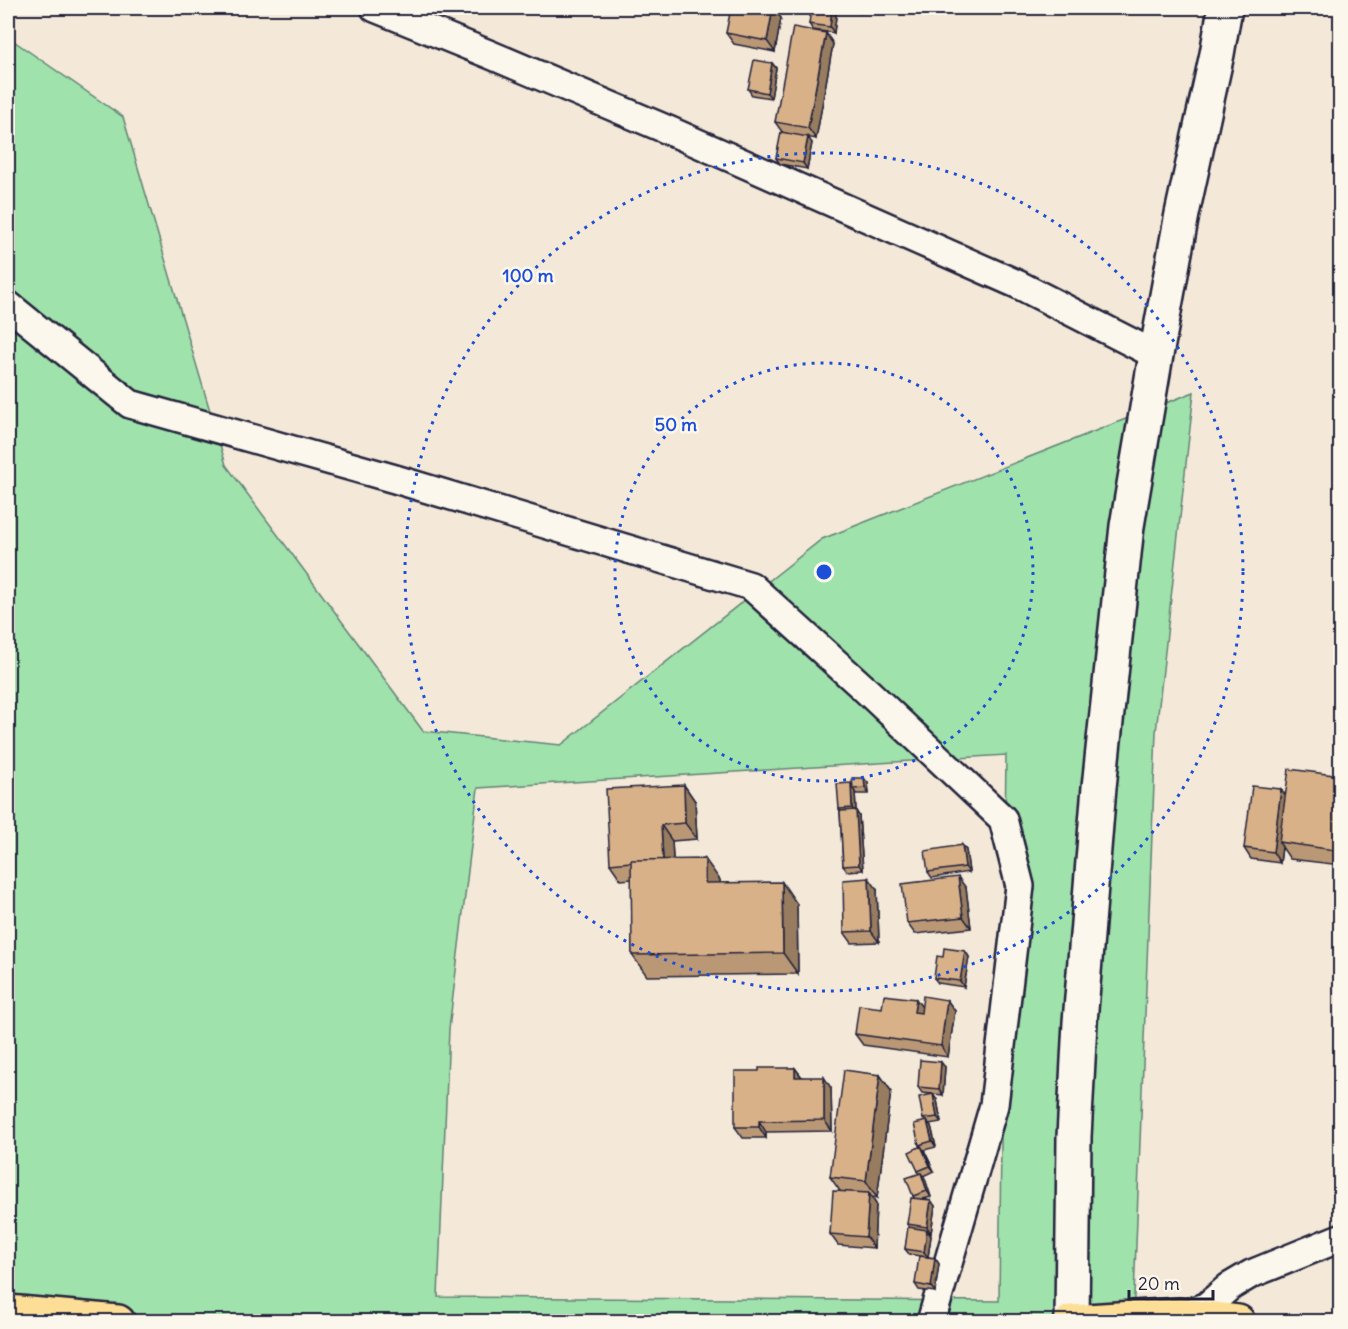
<svg xmlns="http://www.w3.org/2000/svg" width="1348" height="1329" font-family="Delius,sans-serif">
	<style>
		.green { fill: #a0e2ac; stroke: #618274; stroke-width: 1.5; fill-rule: evenodd }
		.lines { fill: none; stroke-linecap: round; stroke-linejoin: round }
		.street-casing { stroke: #22223b; stroke-width: 32 }
		.secondary-casing { stroke: #22223b; stroke-width: 38 }
		.primary-casing { stroke: #22223b; stroke-width: 38 }
		.street { stroke: #fbf7ec; stroke-width: 27 }
		.secondary { stroke: #fbf7ec; stroke-width: 33 }
		.primary { stroke: #fdde96; stroke-width: 33 }
		.wall { fill: #ba9876; stroke: #22223b; stroke-width: 1.5 }
		.shaded-wall { fill: #977c60; stroke: #22223b; stroke-width: 1.5 }
		.building { fill: #d8b189; stroke: #22223b; stroke-width: 1.5 }
		.ring { fill: none; stroke: #1d4ed8; stroke-width: 3; stroke-dasharray: 3 6 }
		.centre { fill: #1d4ed8; stroke: #fbf7ec; stroke-width: 3 }
		.ring-label { font-size: 18px; text-anchor: middle; font-weight: bold; fill: #1d4ed8; stroke: #fbf7ec; stroke-width: 5; stroke-linejoin: round; paint-order: stroke }
	</style>
	<rect width="100%" height="100%" fill="#f4e9d8"/>
	<filter id="ink" filterUnits="userSpaceOnUse"><feTurbulence type="fractalNoise" baseFrequency=".0167" numOctaves="2"/><feDisplacementMap in="SourceGraphic" scale="12" xChannelSelector="R" yChannelSelector="G"/><feConvolveMatrix kernelMatrix="1 2 1 2 8 2 1 2 1" color-interpolation-filters="sRGB"/></filter>
	<g filter="url(#ink)">
		<!-- green -->
		<path class="green" d="M8 37 123 117 226 465 423 731 561 745 822 539 1194 392 1156 732 1133 1321H8ZM1006 755 999 1301 438 1297 449 1029 478 788Z"/>
		<g class="lines">
			<!-- street casing -->
			<g class="street-casing">
				<path id="street" d="M375 8 491 55 668 130 1017 284 1156 355
					M8 305 130 404 395 479 751 586 867 691 1003 819 1020 886 994 1105 931 1322
					M1180 1315 1206 1307 1229 1287 1251 1274 1340 1238"/>
			</g>
			<!-- secondary casing -->
			<g class="secondary-casing">
				<path id="secondary" d="M1072 1322 1074 1137 1080 1022 1099 787 1127 526 1156 355 1182 214 1217 54 1225 8"/>
			</g>
			<!-- primary casing -->
			<g class="primary-casing">
				<path id="primary" d="M8 1312 118 1322
					M1071 1322 1180 1315 1238 1322"/>
			</g>
			<!-- street -->
			<use href="#street" class="street"/>
			<!-- secondary -->
			<use href="#secondary" class="secondary"/>
			<!-- primary -->
			<use href="#primary" class="primary"/>
		</g>
		<!-- wall -->
		<path class="wall" d="M773 8 781 18 775 52 734 44 726 33Z
			M837 8 834 33 813 30 809 24Z
			M841 8H862L861 13 844 11Z
			M899 8H932L930 17 902 11Z
			M826 33 833 44 816 139 783 133 812 143 807 169 780 164 776 158 783 133 775 122Z
			M772 63 776 68 771 98 752 95 748 89Z
			M1341 776V865L1290 859 1282 847 1280 863 1251 859 1244 848 1285 795Z
			M868 783 869 794H856L855 792 856 811 859 816 863 870 847 871 843 866 840 811 839 809 852 785Z
			M684 785 695 801 697 839 672 841 673 860 720 880V883L797 904 798 974 647 976 632 955V879L621 880 610 864Z
			M962 845 966 850 969 872 932 878 928 872Z
			M966 888 971 928 915 934 907 923Z
			M877 889 879 942 852 943 844 932Z
			M965 951 969 957 964 987 938 983 934 978 943 957Z
			M947 1000 955 1011 948 1057 863 1045 855 1034 882 1008 921 1007Z
			M945 1067 943 1095 922 1093 918 1087Z
			M795 1068 802 1077 831 1088 832 1131 766 1132V1138H743L735 1127 759 1071Z
			M880 1075 891 1091 877 1198 871 1197 876 1204 874 1248 838 1245 830 1234 840 1191 830 1177Z
			M937 1100 941 1122 929 1124 931 1126 936 1147 924 1150 934 1171 923 1176 931 1197 923 1199 935 1206 931 1233 929 1232 931 1236 928 1257 935 1258 939 1264 935 1292 919 1290 915 1284 926 1257 909 1254 905 1249 909 1227 907 1224 914 1198 913 1196 919 1173 918 1171 920 1147 919 1145 925 1121 923 1119Z"/>
		<!-- shaded-wall -->
		<path class="shaded-wall" d="M773 8 781 18 775 52 767 41Z
			M832 8H837L834 33 830 27Z
			M858 8H862L861 13Z
			M927 8H932L930 17 926 11Z
			M826 33 833 44 816 139 808 128Z
			M772 63 776 68 771 98 767 93Z
			M808 137 812 143 807 169 803 163Z
			M864 778 868 783 869 794 865 788Z
			M851 783 854 788 853 789 855 792 856 811 859 816 863 870 859 865 856 813 852 808Z
			M684 785 695 801 697 839 685 823Z
			M1281 789 1289 800 1279 842 1282 847 1280 863 1273 852Z
			M661 825 672 841 674 877 663 861Z
			M962 845 966 850 969 872 965 867Z
			M705 859 720 880V904L705 883Z
			M958 877 966 888 971 928 963 917Z
			M869 878 877 889 879 942 871 931Z
			M782 882 797 904 798 974 783 953Z
			M965 951 969 957 964 987 960 981Z
			M916 999 924 1010 922 1023 914 1012Z
			M947 1000 955 1011 948 1057 941 1046Z
			M941 1062 945 1067 943 1095 939 1089Z
			M795 1068 803 1079 795 1077Z
			M880 1075 891 1091 877 1198 866 1181Z
			M824 1077 831 1088 832 1131 824 1120Z
			M933 1094 937 1100 941 1122 937 1117Z
			M759 1121 766 1132V1138L759 1127Z
			M927 1121 931 1126 936 1147 932 1141Z
			M921 1146 925 1152 934 1171 930 1166Z
			M921 1173 925 1178 931 1197 927 1191Z
			M869 1193 876 1204 874 1248 866 1237Z
			M931 1200 935 1206 931 1233 927 1227Z
			M927 1230 931 1236 928 1257 924 1252Z
			M935 1258 939 1264 935 1292 931 1287Z"/>
		<!-- building -->
		<path class="building" d="M731 8H773L767 41 726 33Z
			M811 8H832L830 27 809 24Z
			M906 8H927L926 11Z
			M793 27 826 33 808 128 775 122Z
			M754 60 772 63 767 93 748 89Z
			M781 132 808 137 803 163 776 158Z
			M1289 769 1341 776V851L1279 842Z
			M852 778H864L865 788 853 789Z
			M851 783 852 808 839 809 837 784Z
			M684 785 685 823 661 825 663 860H631V862L610 864 606 789Z
			M1252 786 1281 789 1273 852 1244 848Z
			M856 810 859 865 843 866 840 811Z
			M962 845 965 867 928 872 925 851Z
			M705 859V883L782 882 783 953 632 955 631 860Z
			M958 877 963 917 907 923 902 884Z
			M869 878 871 931 844 932 843 880Z
			M944 948 965 951 960 981 934 978 937 956 943 957Z
			M884 995 916 999 914 1012 921 1013 923 996 947 1000 941 1046 855 1034 859 1005 882 1008Z
			M920 1060 941 1062 939 1089 918 1087Z
			M759 1068H795V1077H824V1120L759 1121V1127H735V1071H759Z
			M844 1070 880 1075 866 1181 830 1177Z
			M933 1094 937 1117 923 1119 919 1097Z
			M927 1121 932 1141 919 1145 914 1124Z
			M921 1146 930 1166 918 1171 909 1152Z
			M921 1173 927 1191 913 1196 906 1178Z
			M833 1191 869 1193 866 1237 830 1234Z
			M911 1198 931 1200 927 1227 907 1224Z
			M908 1227 927 1230 924 1252 905 1249Z
			M919 1256 935 1258 931 1287 915 1284Z"/>
	</g>
	<!-- distance rings -->
	<g class="ring">
		<circle cx="824" cy="572" r="209"/>
		<circle cx="824" cy="572" r="419"/>
	</g>
	<circle cx="824" cy="572" r="9" class="centre"/>
	<g class="ring-label">
		<text x="528" y="282">100 m</text>
		<text x="676" y="431">50 m</text>
	</g>
	<!-- margin -->
	<rect width="1348" height="1329" fill="none" stroke="#fbf7ec" stroke-width="30"/>
	<rect x="15" y="15" width="1318" height="1299" fill="none" stroke="#22223b" stroke-width="2" filter="url(#ink)"/>
	<!-- scale -->
	<path d="M1129 1290v9h84v-9" fill="none" stroke="#22223b" stroke-width="3"/>
	<text x="1138" y="1290" font-size="18" fill="#22223b" stroke="#fbf7ec" stroke-width="4.5" paint-order="stroke">20 m</text>
</svg>
